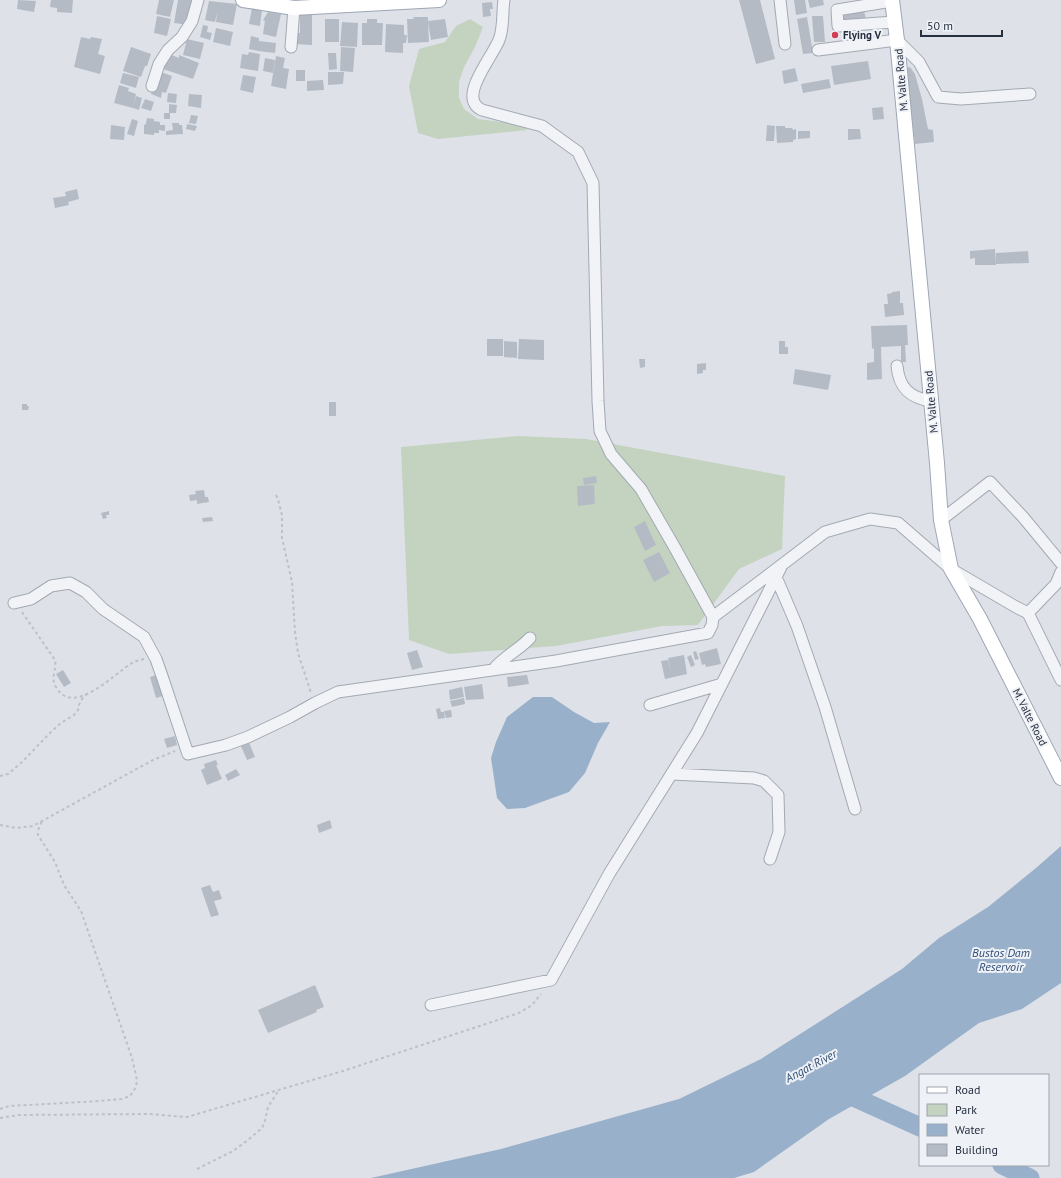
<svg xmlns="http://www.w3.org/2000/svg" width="1061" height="1178" font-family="'PT Sans',sans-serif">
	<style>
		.green { fill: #c4d3bf }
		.water { fill: #98b0ca }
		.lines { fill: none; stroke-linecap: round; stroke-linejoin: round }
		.river { stroke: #98b0ca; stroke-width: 19 }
		.building { fill: #b5bbc5 }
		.minor-casing { stroke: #a3a9b2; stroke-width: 13 }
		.major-casing { stroke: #9da6b5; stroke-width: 16 }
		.path { stroke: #bcc0c7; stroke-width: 2; stroke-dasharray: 3 3; stroke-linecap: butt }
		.minor { stroke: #f1f3f7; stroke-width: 11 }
		.major { stroke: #fff; stroke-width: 14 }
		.poi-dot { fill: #d23e53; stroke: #eef1f6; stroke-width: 1.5 }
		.labels { text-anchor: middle; stroke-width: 4; stroke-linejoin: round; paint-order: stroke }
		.poi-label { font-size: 11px; font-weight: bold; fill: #273040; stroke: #eef1f6; text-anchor: start }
		.street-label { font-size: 11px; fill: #273040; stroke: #eef1f6 }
		.water-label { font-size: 12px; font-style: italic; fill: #304e75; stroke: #eef1f6 }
	</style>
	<rect width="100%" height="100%" fill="#dee2e8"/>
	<!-- green -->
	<path class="green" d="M470 19 483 27 475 47 464 67 459 82V98L464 109 478 119 526 125 527 130 438 139 418 133 409 86 419 49 445 42 456 26Z
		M519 436 586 439 785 476 782 549 739 569 698 625 662 626 556 646 449 654 409 640 401 447Z"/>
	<!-- water -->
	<path class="water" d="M533 697H552L574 712 594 723 610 722 598 743 585 773 569 792 525 808 507 809 497 798 491 758 496 742 507 717Z
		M1061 846V983L1022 1009 979 1023 905 1076 829 1119 754 1172 734 1178H371L501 1149 679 1099 761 1059 902 969 939 938 988 907 1036 868Z"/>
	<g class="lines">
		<!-- river -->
		<path class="river" d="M838 1090 920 1127
			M1002 1165 1030 1178"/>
	</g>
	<!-- building -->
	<path class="building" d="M18 0 36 1 34 12 17 9Z
		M51 0H73L72 13 57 12V8L50 7Z
		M159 0H174L170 17 156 14Z
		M178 0H193L189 25 174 23Z
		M739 0H760L775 59 756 64Z
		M794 0H805L807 13 796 15Z
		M808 0H823L824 5 810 8Z
		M209 1 237 4 233 25 216 22 217 13 215 22 205 20Z
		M492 2 493 9H490L491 16 483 17 482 3Z
		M252 8 262 10 260 26 249 24Z
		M864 10 866 20 843 23 842 12Z
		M268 12 281 14 276 37 263 34 265 21 263 20Z
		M300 14H312V45L295 44V33H300Z
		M157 16 171 19 167 36 154 33Z
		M812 16H823L825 42H814Z
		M413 17H428V21L445 19 448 37 431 40 428 22 429 42 408 43 407 19H414Z
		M807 17 813 53 803 54 797 19Z
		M325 19H339V42H325Z
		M367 19H377V23H383L382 45H362V23H367Z
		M342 22 358 23 357 47 340 46Z
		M386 24 404 25V35H407L406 43H403V53L385 52Z
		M203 25 208 26 207 32 212 33 210 40 200 37Z
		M216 28 233 32 230 46 213 42Z
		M251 36 259 38V41L276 43 275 53 258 51 259 43 258 51 249 49Z
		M81 37 90 39 91 37 102 39 98 54 105 56 100 74 74 67Z
		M187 39 204 43 200 59 183 55Z
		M131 47 151 54 147 66H145L141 77 123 71Z
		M341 47 355 48 353 72 340 71Z
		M249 52 260 54 258 71 240 68 242 54 248 55Z
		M328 53H336L337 69 329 70Z
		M169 54 179 58V55L199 63 193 79 163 69Z
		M276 56 285 58 283 68 289 69 286 89 271 86Z
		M265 58 275 60 273 73 263 71Z
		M868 61 871 79 834 85 831 66Z
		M910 67 915 74 922 99 928 129 933 130 934 142 915 144 906 68Z
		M795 68 798 81 784 84 782 71Z
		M296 70H305V81H296Z
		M158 71 172 76 166 93 162 92 161 98 151 94Z
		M328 72H344L343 84 328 85Z
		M123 73 139 77 136 88 120 83Z
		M243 75 256 77 253 93 240 90Z
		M829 79 831 88 803 93 801 84Z
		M323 80 324 90 307 91V81Z
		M119 85 129 88 128 91 136 94 133 108 114 103Z
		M168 93 177 94 176 103 167 102Z
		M189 94 202 95 201 108 188 106Z
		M136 96 142 98 139 110 133 108Z
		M145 99 154 102 151 111 141 108Z
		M169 104 177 105 176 113H169Z
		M883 107 884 119 873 120 872 108Z
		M164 113H170V119H164Z
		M191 115 198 116 196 124 189 123Z
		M147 118 154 119V121L160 122V125H165V131L159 130V133H154V135L144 134V125L146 124Z
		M132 119 138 121 134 136 127 134Z
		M172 123H179V125H182L183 134 166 135V131L173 130Z
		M187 124 197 126 195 131 186 129Z
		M111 125 125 127 124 140 110 139Z
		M767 125 775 126 774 141H766Z
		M776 126H785V128H792L793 130 796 129V139L793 140V142L777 143Z
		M848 129H860L861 139 848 140Z
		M798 131H810V138L798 139Z
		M77 189 79 199 68 202 69 205 55 208 53 198 66 196 65 192Z
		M995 249 996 265H975V258L970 259V251Z
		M1028 251 1029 263 996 264V253Z
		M900 291V303H903L904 315 885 317 884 304H888L887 294 892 293V292Z
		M907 325 908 345H905L906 362H901V346L881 347 882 379 867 380V363L874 362V348L872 349 871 326Z
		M487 339H503V356H487Z
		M519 339 544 340V360L518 359Z
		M504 341 517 342V358L504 357Z
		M779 341H785V347H788V354H779Z
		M639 359H645V367L640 368Z
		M706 363V370H703V373L697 374V364Z
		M795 369 831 375 828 390 793 384Z
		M329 402H336V416H329Z
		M22 404H27V406H29L28 410H22Z
		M596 476 597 483 584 485 583 478Z
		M594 485 595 504 578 506 577 486Z
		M204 490 205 497H208L209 502 197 504V500L190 501 189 495 196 494 195 491Z
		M109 511V515H106L107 518 103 519 101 513Z
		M212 517 213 521 203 522 202 518Z
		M645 521 656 545 645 551 634 527Z
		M659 552 670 573 654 582 643 560Z
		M717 648 721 664 706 667 705 664 702 665 699 653Z
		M417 650 423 667 412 670 407 653Z
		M696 651 699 659 695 660 693 652Z
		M684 655 687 674 665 679 661 661 668 660 671 672 668 658Z
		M691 655 695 665 691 667 687 657Z
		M63 670 71 683 64 687 56 674Z
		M159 674 166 695 156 698 150 677Z
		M527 675 529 684 508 687 507 677Z
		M482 684 484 699 466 700 464 687Z
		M462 687 464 697 450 700 449 690Z
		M464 698 465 704 452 707 450 701Z
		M440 708 441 712H444L445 718 438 719 436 709Z
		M451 710 452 717 446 718 444 711Z
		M175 736 177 745 167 748 164 739Z
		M248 740 255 757 247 760 240 744Z
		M216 760 218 765H216L222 779 207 785 201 770 205 768 204 764Z
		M236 769 240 775 228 781 225 775Z
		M330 820 332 828 319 833 317 825Z
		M210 885 213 892 219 890 222 899 214 901 219 915 211 917 201 888Z
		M315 985 324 1007 316 1010 317 1012 268 1033 258 1010Z"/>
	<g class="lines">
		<!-- minor casing -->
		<g class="minor-casing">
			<path id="minor" d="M780 0 785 44
				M892 1 837 10 838 26 894 22
				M291 47 294 8
				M818 50 897 40 919 62 938 97 961 99 1030 94
				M152 86 159 64 168 50 182 37 192 21 198 0
				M897 366C899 388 910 398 931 401
				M941 520 990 482 1023 517 1061 563
				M776 577 797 626 825 707 855 809
				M14 603 31 599 51 586 70 583 86 592 103 609 144 637 156 659 163 679 188 754 226 745 248 737 290 717 315 703 338 692 556 661 708 633 712 625 713 617 675 548 641 489 611 454 600 431 598 401 593 183 578 152 542 126 482 110C480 109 476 106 475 104 465 89 493 55 499 40 504 28 502 13 504 0
				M1028 613 1056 584 1061 572
				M713 617 825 532 870 519 898 523 951 569 1016 607 1028 613 1061 680
				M493 670C503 657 519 650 530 638
				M650 705 722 684
				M672 774 754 778 764 781 778 795 779 832 770 859
				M431 1005 551 980 609 874 697 733 782 565"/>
		</g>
		<!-- major casing -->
		<g class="major-casing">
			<path id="major" d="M243 0 294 8 439 0
				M892 0 897 40 937 463 941 520 951 569 980 619 1061 778"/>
		</g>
		<!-- path -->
		<path class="path" d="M276 495 278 499 282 515V538L292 582 295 632 298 653 311 693
			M22 612 55 660C57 669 50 678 56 687 73 718 115 673 132 663 136 661 140 660 144 659
			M0 776 8 774 21 763 51 732 61 723 74 715 78 710 79 705 82 699 86 695
			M0 825 16 828 33 826 153 760 175 751
			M0 1109 9 1106 100 1101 122 1099 130 1096 136 1087 137 1080 132 1058 81 911 64 885 55 862 38 835C37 830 40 826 42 821
			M0 1118 19 1115 149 1114 187 1117 343 1071 519 1013 532 1005 541 994
			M197 1169 233 1151 248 1140 262 1128 265 1121 268 1107 277 1093 276 1090"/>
		<!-- minor -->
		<use href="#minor" class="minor"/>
		<!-- major -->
		<use href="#major" class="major"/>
	</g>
	<!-- markers -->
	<circle class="poi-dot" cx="835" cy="35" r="4"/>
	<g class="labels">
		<!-- poi labels -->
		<g class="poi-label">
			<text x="843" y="39">Flying V</text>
		</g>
		<!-- street labels -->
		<g class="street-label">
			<text transform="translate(901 80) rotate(-95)" y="4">M. Valte Road</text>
			<text transform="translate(931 402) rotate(-95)" y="4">M. Valte Road</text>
			<text transform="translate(1030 717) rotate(63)" y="4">M. Valte Road</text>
		</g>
		<!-- water labels -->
		<g class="water-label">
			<text x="1001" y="957">Bustos Dam<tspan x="1001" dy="14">Reservoir</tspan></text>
			<text transform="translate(811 1066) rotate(-28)" y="4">Angat River</text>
		</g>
	</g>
	<!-- legend -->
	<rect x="919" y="1074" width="130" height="92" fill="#eef1f6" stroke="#9ea4ad"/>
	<rect x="927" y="1087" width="20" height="6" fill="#ffffff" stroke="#9ea4ad"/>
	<text x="955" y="1094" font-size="12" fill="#273040">Road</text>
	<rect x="927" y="1104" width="20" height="12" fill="#c4d3bf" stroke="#9ea4ad"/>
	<text x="955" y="1114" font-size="12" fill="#273040">Park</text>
	<rect x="927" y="1124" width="20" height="12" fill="#98b0ca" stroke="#9ea4ad"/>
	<text x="955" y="1134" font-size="12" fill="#273040">Water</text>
	<rect x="927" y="1144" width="20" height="12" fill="#b5bbc5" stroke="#9ea4ad"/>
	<text x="955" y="1154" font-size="12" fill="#273040">Building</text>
	<!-- scale -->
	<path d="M921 30v6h81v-6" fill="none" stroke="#273040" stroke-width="2"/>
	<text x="927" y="30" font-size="12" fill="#273040" stroke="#eef1f6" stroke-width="3" paint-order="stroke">50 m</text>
</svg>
